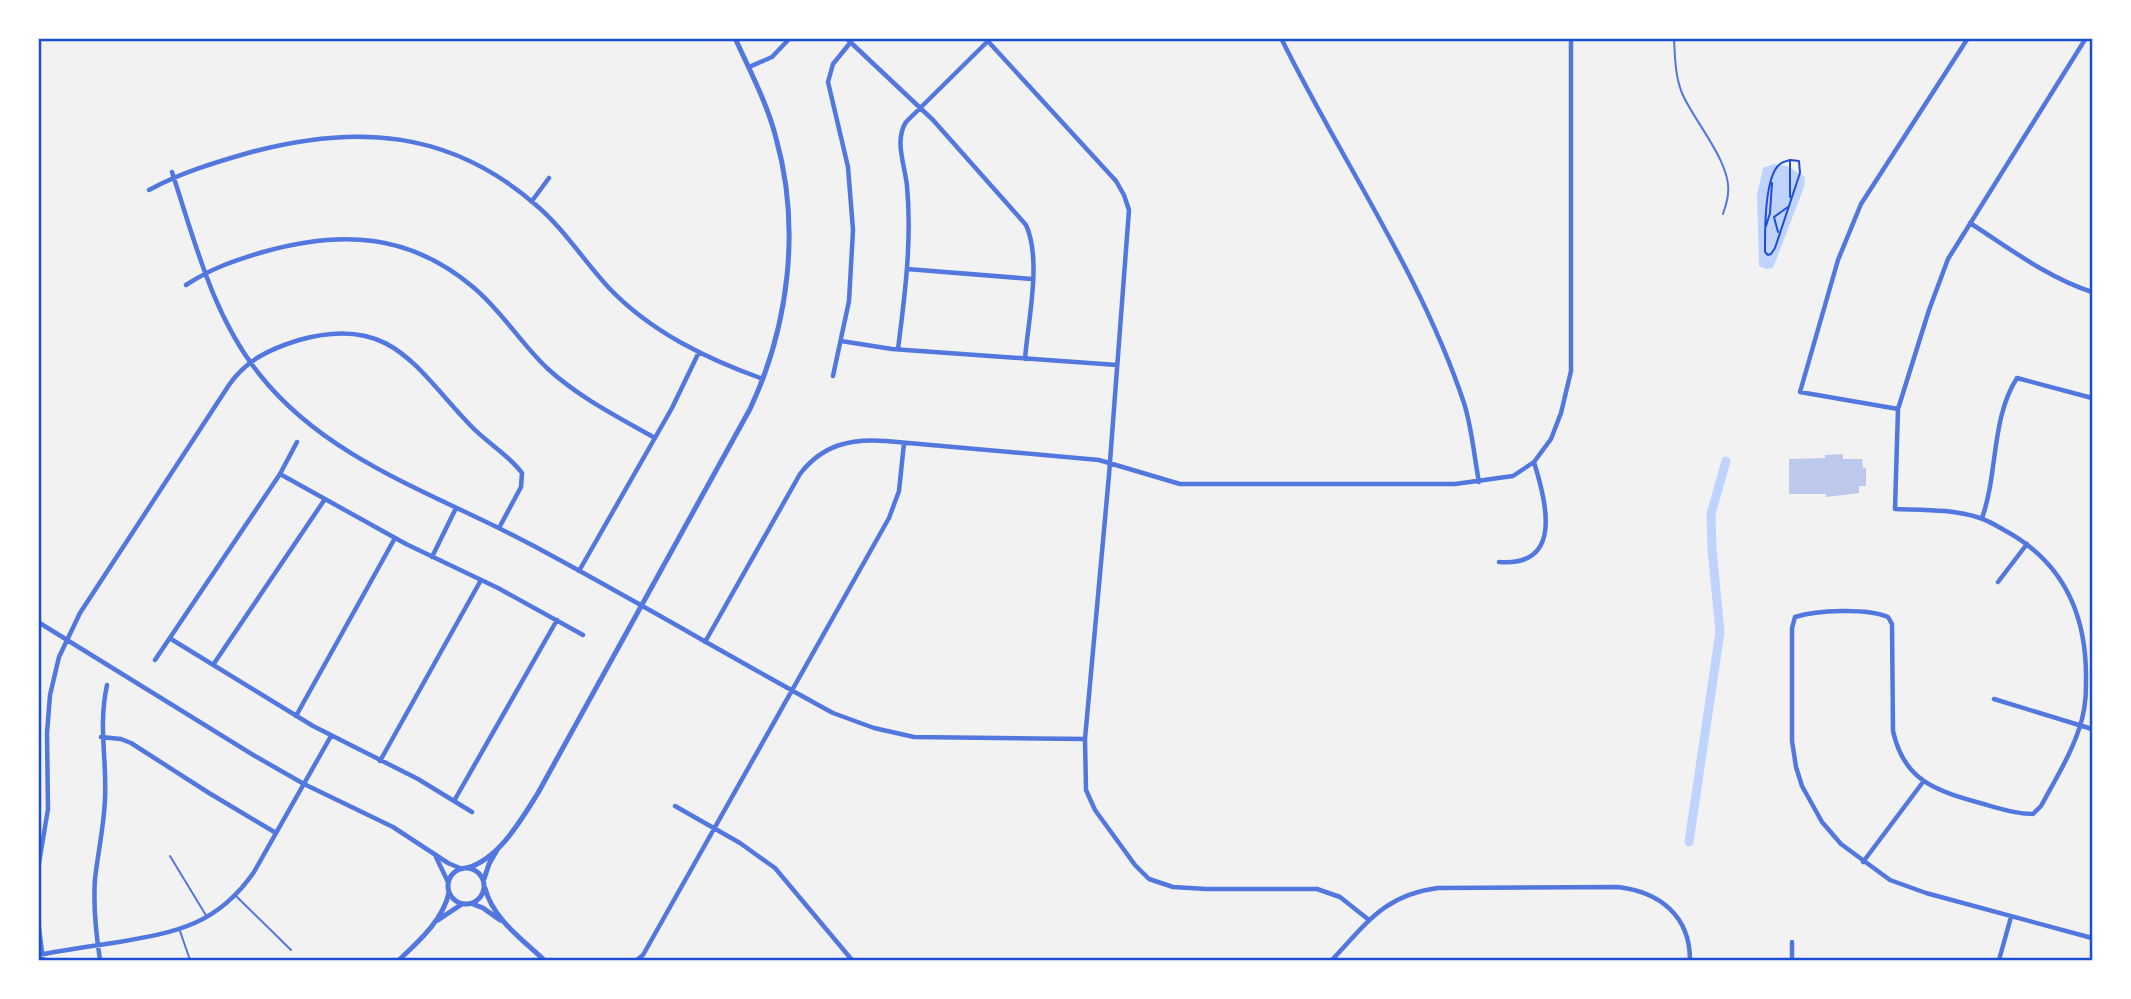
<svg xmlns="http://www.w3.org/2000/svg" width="2131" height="999" font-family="'Golos Text',sans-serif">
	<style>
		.water { fill: #bfd3fe }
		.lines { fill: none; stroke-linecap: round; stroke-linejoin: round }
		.canal { stroke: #bfd3fe; stroke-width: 9 }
		.building { fill: #bdc9ec }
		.path { stroke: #1d4ed8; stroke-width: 2 }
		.service { stroke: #5277de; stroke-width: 2 }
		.minor { stroke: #5277de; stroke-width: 4.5 }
		.tertiary { stroke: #5277de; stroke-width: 5 }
		.neatline { fill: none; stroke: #1d4ed8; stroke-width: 2.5 }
	</style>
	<rect width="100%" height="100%" fill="#f2f2f2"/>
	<!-- water -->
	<path class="water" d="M1774 164 1787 166 1805 177 1804 187 1773 268 1767 269 1759 266 1757 195 1763 168Z"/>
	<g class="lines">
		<!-- canal -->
		<path class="canal" d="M1689 842 1720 632 1712 549 1711 514 1726 461"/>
	</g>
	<!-- building -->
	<path class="building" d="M1843 454V459H1862L1863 468H1866V486H1859V493L1826 497V494H1789V459L1825 458V455Z"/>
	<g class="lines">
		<!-- path -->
		<path class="path" d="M1790 160 1799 161 1800 173 1775 248 1771 254 1768 255 1765 252C1765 233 1764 176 1780 164 1782 162 1787 161 1790 160Z
			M1790 197V161
			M1766 226 1770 213 1772 183
			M1778 232 1774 217 1788 207"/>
		<!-- service -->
		<path class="service" d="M1674 38C1675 57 1675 76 1682 93 1693 120 1732 163 1728 193 1728 200 1725 207 1723 214
			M170 856 207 917
			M236 896 291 950
			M180 931 190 960"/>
		<!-- minor -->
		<path class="minor" d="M846 38 933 120 1026 225C1042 260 1028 320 1025 359
			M985 38 1116 181 1124 195 1129 210 1109 475 1085 739 1086 790 1095 810 1135 865 1149 879 1173 887 1206 889H1317L1340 897 1369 920
			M1281 38C1341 160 1421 274 1464 403 1472 428 1474 456 1479 482
			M2086 38 1948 259 1929 310 1898 409 1895 509C1924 510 1953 509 1980 518 1989 521 1997 526 2004 530 2062 561 2086 612 2086 676 2086 691 2086 704 2082 719 2074 750 2056 778 2041 806L2033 814C2015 814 1998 808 1980 803 1935 790 1904 781 1893 731L1892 624 1888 617C1867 608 1817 610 1795 617L1792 628V741L1796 767 1802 786 1822 822 1841 844 1890 880 1926 893 2092 938
			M749 67 772 57 790 38
			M172 172C195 242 213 317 260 375 328 461 439 495 532 545 633 599 732 658 833 713L874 728 914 737 1085 739
			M149 190C180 173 213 163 248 153 354 124 449 129 536 205 564 229 584 261 609 288 651 332 707 359 763 379
			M532 201 549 178
			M1970 223C2009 248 2048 278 2092 292
			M907 269 1032 279
			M186 285C212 268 233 261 263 252 341 230 409 233 473 287 502 311 521 344 548 369 580 398 618 417 655 438
			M841 341 892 349 1117 365
			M898 349C905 295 912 240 907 186 905 165 894 141 906 122L988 41
			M833 376 849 301 853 230 848 167 828 82 833 64 850 43
			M1898 409 1800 392 1838 260 1861 204 1968 38
			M280 474 406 544 498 588 583 635
			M1982 518C1998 474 1991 418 2017 378L2092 398
			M432 557 456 508
			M1499 562C1564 567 1546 502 1534 462
			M579 571 672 408 699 352
			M1998 582 2027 544
			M38 622 255 756 304 784 393 827 448 863 462 869
			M171 639 313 726 418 779 472 812
			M705 642 800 474C822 445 851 438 886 441L1099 460 1180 484H1455L1513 476 1534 462 1551 439 1561 413 1571 371V38
			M155 660 280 474 297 442
			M213 665 325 499
			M1994 699 2092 729
			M296 716 395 538
			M101 737 121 739 131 743 209 793 276 833
			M380 761 481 580
			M454 801 557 620
			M675 806 740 843 775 868 852 960
			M436 857 448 882
			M1863 862 1923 782
			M38 869 48 809 47 733 50 695 59 657 80 613 229 385C246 360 270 349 299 340 392 314 415 368 471 426 486 442 509 455 522 473L521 487 499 528
			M38 920 43 960
			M38 955C65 950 92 946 119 942 178 932 218 924 254 872L331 736
			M100 960C96 934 93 907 95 879 98 852 104 826 105 799 107 758 98 727 107 685
			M637 960 643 955 889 518 899 491 904 443
			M1332 960C1367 923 1384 895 1438 888L1618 887C1660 892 1690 916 1690 960
			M1792 960V942
			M1999 960 2011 917"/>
		<!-- tertiary -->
		<path class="tertiary" d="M448 886a18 18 0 1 1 36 0a18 18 0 1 1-36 0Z
			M467 868C499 859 521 820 538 793L750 409C789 326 801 227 776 138 767 103 750 71 735 38
			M484 879 489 864 497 850
			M485 888C493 919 522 939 544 960
			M473 904 483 908 500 920
			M438 920 462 904
			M399 960C418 942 444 919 449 892"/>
	</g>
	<!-- border -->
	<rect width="2131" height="999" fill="none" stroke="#ffffff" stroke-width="80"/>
	<rect x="40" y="40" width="2051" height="919" class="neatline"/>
</svg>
